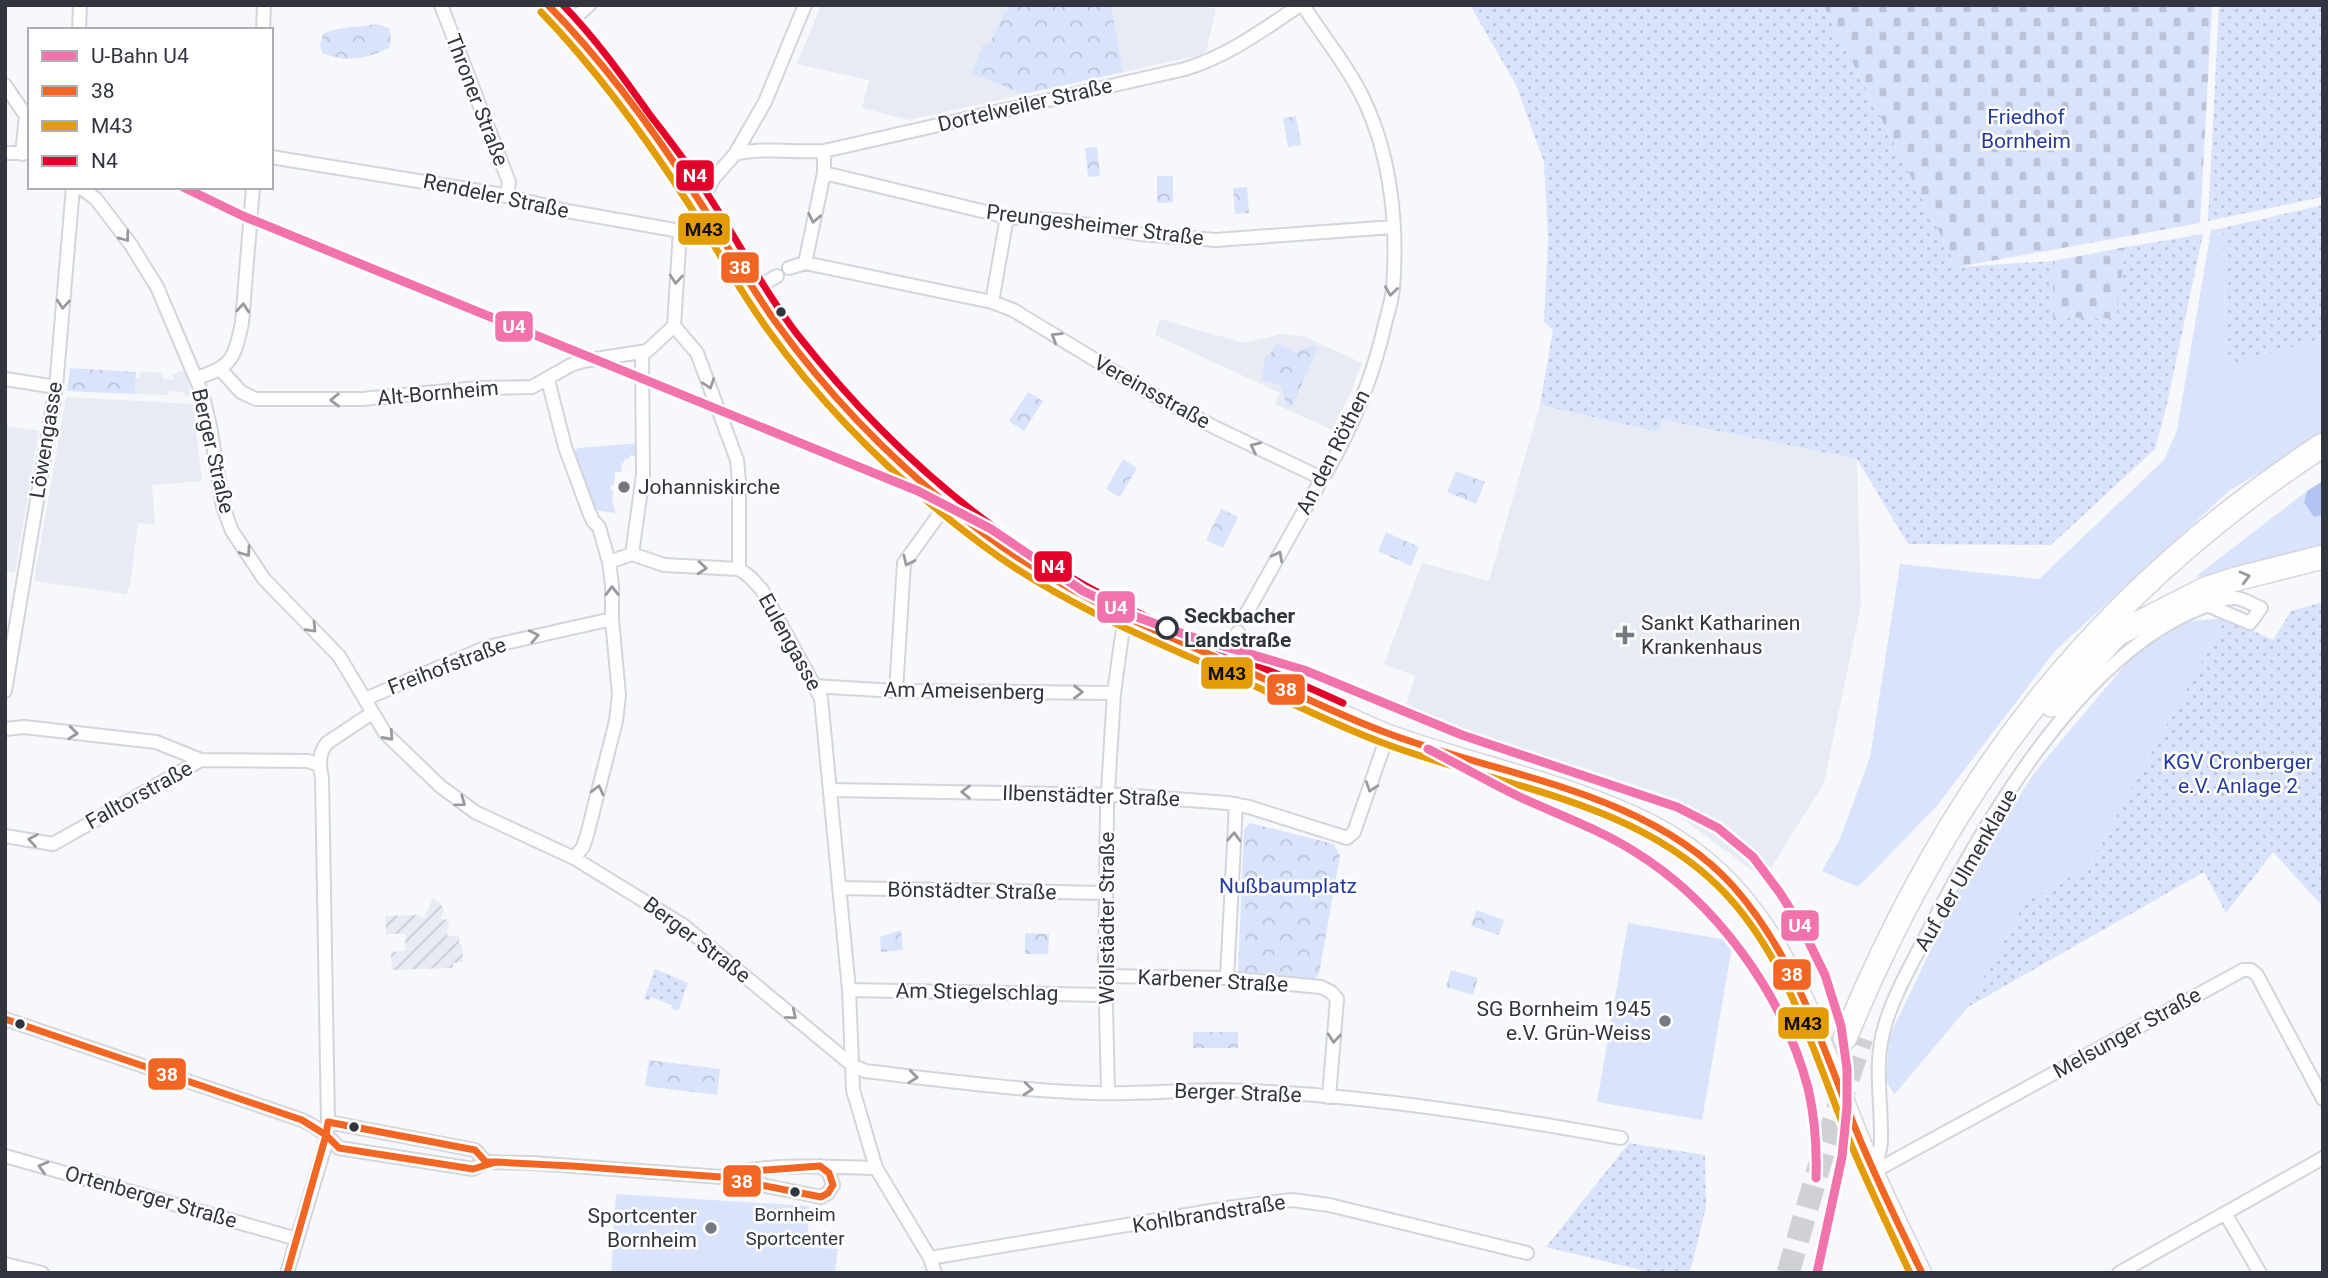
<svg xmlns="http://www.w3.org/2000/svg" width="2328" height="1278" font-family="Roboto,sans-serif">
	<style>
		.built { fill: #e7ebf4 }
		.industrial { fill: url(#industrial-furrows) }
		.grass { fill: #dae3fc }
		.cemetery { fill: url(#cemetery-stones) }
		.park { fill: url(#park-crowns) }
		.garden { fill: url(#garden-dots) }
		.water { fill: #b2c4f3 }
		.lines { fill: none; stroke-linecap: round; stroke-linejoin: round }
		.motorway-tunnel { stroke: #cfd1d6; stroke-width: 23; stroke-dasharray: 23 11; stroke-linecap: butt }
		.minor-casing { stroke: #d2d5dc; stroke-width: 16 }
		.secondary-casing { stroke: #d2d5dc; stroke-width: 21 }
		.motorway-casing { stroke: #d2d5dc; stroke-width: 26 }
		.minor { stroke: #fefefe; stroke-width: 12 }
		.secondary { stroke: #fefefe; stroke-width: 18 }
		.motorway { stroke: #fefefe; stroke-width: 23 }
		.bus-1-casing { stroke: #fff; stroke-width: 12 }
		.bus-2-casing { stroke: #fff; stroke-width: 12 }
		.bus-3-casing { stroke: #fff; stroke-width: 12 }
		.bus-1 { stroke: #f26522; stroke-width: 7 }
		.bus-2 { stroke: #e39b06; stroke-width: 7 }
		.bus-3 { stroke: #e4002b; stroke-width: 7 }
		.metro-1-casing { stroke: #fff; stroke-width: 14 }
		.metro-1 { stroke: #f172ac; stroke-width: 9 }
		.oneway { stroke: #989a9f }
		.bus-dot { fill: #313540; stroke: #fff; stroke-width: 2.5 }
		.poi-dot { fill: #767981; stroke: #fff; stroke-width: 2.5 }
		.stop-dot { fill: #fff; stroke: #313540; stroke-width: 3.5 }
		.labels { text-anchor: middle; stroke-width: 5; stroke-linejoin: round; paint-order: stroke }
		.bus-label { font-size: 19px; fill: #313540; stroke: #fff }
		.street-label { font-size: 21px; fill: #313540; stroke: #fff }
		.park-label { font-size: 21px; fill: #253c9a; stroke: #fff }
		.poi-label { font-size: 21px; fill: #313540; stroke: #fff; text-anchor: start }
		.stop-label { font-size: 21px; font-weight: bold; fill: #313540; stroke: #fff; text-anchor: start }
		.line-badge { stroke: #fff; stroke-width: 2.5 }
		.badge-label { font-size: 19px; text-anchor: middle; font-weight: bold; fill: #fff }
		.pale-badge-label { font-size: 19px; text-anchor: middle; font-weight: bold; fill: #111 }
	</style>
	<defs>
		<pattern id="industrial-furrows" width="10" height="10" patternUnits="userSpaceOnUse" patternTransform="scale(1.75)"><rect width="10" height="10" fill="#e7ebf4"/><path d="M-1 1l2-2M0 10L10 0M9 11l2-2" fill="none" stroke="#c7cad2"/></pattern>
		<pattern id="cemetery-stones" width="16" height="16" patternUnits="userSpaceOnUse" patternTransform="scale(1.75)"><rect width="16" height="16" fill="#dae3fc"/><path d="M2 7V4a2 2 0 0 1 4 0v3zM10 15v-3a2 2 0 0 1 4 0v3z" fill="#bcc3d9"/></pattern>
		<pattern id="park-crowns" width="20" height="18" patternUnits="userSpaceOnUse" patternTransform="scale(1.75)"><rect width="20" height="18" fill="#dae3fc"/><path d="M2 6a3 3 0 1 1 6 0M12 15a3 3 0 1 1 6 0" fill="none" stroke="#bcc3d9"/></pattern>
		<pattern id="garden-dots" width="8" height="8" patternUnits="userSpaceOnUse" patternTransform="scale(1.75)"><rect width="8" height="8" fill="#dae3fc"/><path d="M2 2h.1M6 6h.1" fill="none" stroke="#bcc3d9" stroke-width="1.8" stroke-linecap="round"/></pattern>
	</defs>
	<rect width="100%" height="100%" fill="#f7f8fb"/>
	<!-- built -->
	<path class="built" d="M821 5H1197L1216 9 1206 52 1200 55 909 120 862 108 869 80 797 64Z
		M1160 319 1244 343 1282 334 1306 337 1362 363 1350 394 1332 430 1275 404 1280 393 1155 335Z
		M187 369 191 382 188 383 193 394 185 396 183 392 169 391 168 395 135 394 136 378H139L140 372 163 373V379L174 380 172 374Z
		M66 397 193 404 202 481 152 485 155 524 138 523 130 586 126 594 34 581Z
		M1540 405 1659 432 1661 420 1857 459 1861 605 1824 783 1764 879 1648 793 1605 780 1405 709 1415 676 1384 664 1422 563 1489 581Z
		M5 426 39 431 15 573 5 571Z"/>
	<!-- industrial -->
	<path class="industrial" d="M433 898 439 902 444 909 441 919 449 920 447 936H459V944H462L463 962 453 963V968L392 970 391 952 405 951 406 934H386L385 916 416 915 424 918Z"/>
	<!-- grass -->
	<path class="grass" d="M2223 228 2226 365 2323 338V434L2229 491 2055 651 1936 807 1858 887 1822 871 1840 839 1870 757 1900 564 2039 579 2164 460 2177 430 2211 230Z
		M639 443V457L630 455 629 459 625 458 624 463H622L621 472H615L614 485H611L610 490H613L612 502 616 513 593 510 574 451 578 448Z
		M2307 491 2304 504 2314 517 2323 515V548L2222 574 2195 577Z
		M2226 618 2088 867 2025 902 1968 1007 1894 1095 1886 1080 1889 1037 1957 895 2034 773 2135 653 2181 622Z
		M1628 923 1733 941 1702 1120 1597 1102Z
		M616 1194 809 1206 807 1247 838 1249 835 1273H611Z"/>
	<!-- cemetery -->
	<path class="cemetery" d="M1823 5H2212L2200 223 1957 267Z
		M2126 247 2116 319 2052 317 2053 261Z"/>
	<!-- park -->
	<path class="park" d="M1010 5H1111L1123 72 1023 94 972 73 983 45 990 43 1004 12 1009 10Z
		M375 24 389 28 391 36 389 48C365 59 348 63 322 53L320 45 323 34C338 26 358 28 375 24Z
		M1296 116 1301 145 1288 147 1283 118Z
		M1097 147 1100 176 1088 177 1085 148Z
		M1157 176H1173V202L1157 203Z
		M1247 187 1249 213 1235 214 1233 188Z
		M1277 343 1295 353 1313 345 1318 348 1292 406H1287L1280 385 1262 380 1265 356 1269 355Z
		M70 368 136 372 135 394 67 391Z
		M1028 392 1043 401 1024 431 1009 421Z
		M1123 459 1137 468 1120 497 1106 489Z
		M1456 471 1485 482 1476 504 1447 492Z
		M1221 509 1238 517 1223 548 1206 540Z
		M1386 532 1419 547 1411 566 1378 551Z
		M1250 823 1334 844 1340 856 1319 974 1311 982 1238 973 1244 829Z
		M1476 910 1504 920 1499 935 1471 926Z
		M901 930 903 950 881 952 880 937Z
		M1025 933 1049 934 1048 954H1025Z
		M1451 970 1478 978 1473 995 1446 987Z
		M1193 1032H1238V1048H1193Z
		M649 1060 720 1069 717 1095 645 1086Z"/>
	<!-- garden -->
	<path class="garden" d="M1470 5H1823L1957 267 2053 261V317L2116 319 2126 247 2203 234 2167 404 2155 449 2051 545 1908 544 1857 459 1662 420 1659 432 1540 405 1553 330 1544 322 1548 238 1544 162 1516 85Z
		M2219 5H2323V197L2208 221Z
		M2323 205V338L2226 366 2223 228Z
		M2323 602V907L2273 852 2226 913 2204 872 1968 1007 2025 902 2088 867 2226 618 2273 640 2291 611Z
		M655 969 688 983 678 1011 671 1008 672 1005 651 997 649 1001 644 999Z
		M1629 1143 1705 1155 1706 1207 1692 1265 1688 1273H1653L1546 1247Z"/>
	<!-- water -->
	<path class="water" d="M2323 481V515L2314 517 2304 503 2307 491Z"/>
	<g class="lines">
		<!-- motorway-tunnel -->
		<path class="motorway-tunnel" d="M1788 1273 1826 1143 1862 1038"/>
		<!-- minor casing -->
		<g class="minor-casing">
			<path id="minor" d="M441 5 509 182 507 196
				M1303 5C1323 37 1348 66 1364 100 1391 157 1398 225 1393 288 1392 300 1388 312 1385 324 1373 377 1353 426 1326 473L1317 476
				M568 24 589 5
				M79 30 80 5
				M263 30 264 5
				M5 85 26 116 22 154
				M824 151V173L1007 217 1067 221 1139 234 1216 240 1393 227
				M5 153H29
				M735 154C764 147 794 153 824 151L1185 69C1228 56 1263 30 1300 5
				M271 157 498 194 567 211 680 231C695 240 702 236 717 230
				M80 187 96 199 131 245 157 287 202 393 210 426 223 507 232 531 264 579 339 656 385 733 440 786 475 812 574 858 683 925 852 1065 865 1071C941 1080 1016 1090 1092 1093 1143 1095 1196 1088 1247 1091 1372 1096 1498 1116 1621 1138
				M805 263 824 173
				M789 268 805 263 992 302 1007 217
				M753 290 777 276
				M992 302 1013 310 1148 392 1216 428 1317 476
				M674 326 680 231 692 219 714 178 735 154 765 102 805 5
				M674 326 697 353 737 460 739 482V569
				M221 370 241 392 256 399H362L478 388 532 387 571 365 583 361 647 351 674 326
				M196 378C232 367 234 359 242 323L253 187
				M5 379 56 387
				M548 380 565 447 589 512 593 521 599 527 609 562 612 585V619L619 695 616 721 587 835 583 847 574 858
				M632 554 643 475 642 352
				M609 562 632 554 664 565 739 569
				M739 569 750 577 762 590 821 698 849 990 853 1090 876 1168 930 1258 935 1273
				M1245 616 1319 484 1317 476
				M1225 661 1238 632
				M813 686 896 691 1114 693
				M5 691 56 387 73 187
				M896 691 904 563 946 505
				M365 699 487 647 612 619
				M5 729 24 727 156 742 201 760
				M830 790 1121 795 1228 803 1249 807 1347 838 1354 832 1388 734
				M5 836 53 844 201 760 308 761 319 765
				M839 888 1105 893
				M1105 976 1227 978 1321 987 1331 992 1337 999 1329 1097
				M1227 978 1236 804
				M849 990 1105 995
				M5 1019 302 1120C318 1127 328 1135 339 1148L473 1169 486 1162 532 1163 721 1177 821 1197 828 1193 833 1185 829 1173 820 1166
				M1108 1092 1105 967 1107 808 1114 693 1122 635 1127 619
				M328 1122 475 1150 486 1162
				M5 1156 297 1239
				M1873 1172 2243 970H2251L2257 975 2323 1099
				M1874 1172C1876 1162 1881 1151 1881 1141 1882 1101 1873 1064 1885 1025 1894 994 1912 964 1927 934 1983 824 2078 659 2196 610 2208 605 2223 597 2236 598 2245 599 2253 605 2261 608L2250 623 2207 605
				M723 1176C771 1162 826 1167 876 1168
				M2225 1213 2260 1273
				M930 1258 1234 1207 1292 1200 1329 1205 1527 1253
				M5 1264 42 1273
				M287 1273 325 1146 328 1122 322 778C319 766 318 753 327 743L372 713
				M2119 1273 2323 1158"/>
		</g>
		<!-- secondary casing -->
		<g class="secondary-casing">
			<path id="secondary" d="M548 5C584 40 612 80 642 120 662 148 683 175 701 204 731 250 756 300 791 343 857 424 931 498 1018 558 1083 602 1155 631 1227 662 1279 685 1331 709 1383 732 1472 765 1568 782 1653 825 1775 889 1807 1005 1854 1124 1874 1175 1898 1223 1922 1273"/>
		</g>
		<!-- motorway casing -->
		<g class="motorway-casing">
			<path id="motorway" d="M2119 633 2205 589 2236 579 2323 557
				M2052 705 2128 622
				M1845 1038C1949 785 2092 596 2323 445"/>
		</g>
		<!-- minor -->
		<use href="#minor" class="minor"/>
		<!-- secondary -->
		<use href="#secondary" class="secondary"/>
		<!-- motorway -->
		<use href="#motorway" class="motorway"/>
		<!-- bus-1 casing -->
		<g class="bus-1-casing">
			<path id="bus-1" d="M548 5C604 62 655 132 698 199 725 241 748 284 777 324 834 403 906 474 983 533 1060 591 1147 627 1234 665 1285 688 1335 714 1387 733 1500 776 1648 791 1733 886 1795 956 1822 1045 1856 1130 1876 1179 1899 1226 1922 1273
				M5 1019 302 1120 326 1135
				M326 1135 339 1148 473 1169 496 1162
				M326 1135 328 1122 475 1150 486 1162H496
				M496 1162 572 1166
				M496 1162 572 1166
				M572 1166 721 1177
				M572 1166 721 1177
				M820 1166 829 1173 833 1185 828 1193 821 1197 721 1177 739 1172Z
				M287 1273 326 1135"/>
		</g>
		<!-- bus-2 casing -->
		<g class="bus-2-casing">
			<path id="bus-2" d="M541 12C596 69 647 139 690 206 716 247 739 290 768 330 826 411 901 484 981 544 1058 602 1144 637 1231 675 1282 698 1332 724 1383 743 1496 786 1632 799 1721 889 1785 954 1812 1047 1845 1130 1865 1179 1888 1226 1910 1273"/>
		</g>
		<!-- bus-3 casing -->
		<g class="bus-3-casing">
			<path id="bus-3" d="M563 5C596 39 623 77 650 115 671 142 692 169 710 198 739 243 764 291 797 334 877 436 975 525 1088 587 1170 632 1259 664 1343 703"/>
		</g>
		<!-- bus-1 -->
		<use href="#bus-1" class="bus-1"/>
		<!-- bus-2 -->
		<use href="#bus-2" class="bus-2"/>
		<!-- bus-3 -->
		<use href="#bus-3" class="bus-3"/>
		<!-- metro-1 casing -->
		<g class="metro-1-casing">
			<path id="metro-1" d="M183 187 243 216 918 491 991 529 1083 591 1137 617 1189 636 1304 670 1462 735 1677 807 1718 828 1753 857 1780 893 1802 928 1825 975 1841 1026 1847 1069V1107L1842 1157 1817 1273
				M1428 749C1460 765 1490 783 1522 798 1559 815 1598 829 1632 850 1716 901 1783 994 1808 1088 1815 1118 1817 1148 1816 1178"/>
		</g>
		<!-- metro-1 -->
		<use href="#metro-1" class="metro-1"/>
	</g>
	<!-- one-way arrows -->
	<defs><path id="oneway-chevron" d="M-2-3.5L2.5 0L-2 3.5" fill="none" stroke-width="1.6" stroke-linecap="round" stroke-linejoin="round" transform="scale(1.75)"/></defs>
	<g class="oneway">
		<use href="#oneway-chevron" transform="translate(814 218) rotate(102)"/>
		<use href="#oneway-chevron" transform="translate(125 237) rotate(53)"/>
		<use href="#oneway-chevron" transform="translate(676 279) rotate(94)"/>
		<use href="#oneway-chevron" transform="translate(1391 291) rotate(98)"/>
		<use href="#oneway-chevron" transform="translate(63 304) rotate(95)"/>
		<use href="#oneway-chevron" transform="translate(243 308) rotate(-85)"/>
		<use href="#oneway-chevron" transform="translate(1056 337) rotate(-148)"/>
		<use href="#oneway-chevron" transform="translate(709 384) rotate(71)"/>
		<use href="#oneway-chevron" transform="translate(335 400) rotate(179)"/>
		<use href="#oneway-chevron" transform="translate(1255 447) rotate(-155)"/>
		<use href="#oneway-chevron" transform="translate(246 552) rotate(56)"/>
		<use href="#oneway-chevron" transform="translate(1278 556) rotate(-62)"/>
		<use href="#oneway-chevron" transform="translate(908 561) rotate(115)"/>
		<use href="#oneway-chevron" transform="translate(702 568) rotate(5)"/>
		<use href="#oneway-chevron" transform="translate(2245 577) rotate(-15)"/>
		<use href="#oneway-chevron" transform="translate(612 591) rotate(-91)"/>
		<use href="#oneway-chevron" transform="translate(312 628) rotate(46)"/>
		<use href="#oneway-chevron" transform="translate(534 636) rotate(-12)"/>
		<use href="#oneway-chevron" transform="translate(1078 692) rotate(1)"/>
		<use href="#oneway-chevron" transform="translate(73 733) rotate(6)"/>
		<use href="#oneway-chevron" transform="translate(389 736) rotate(48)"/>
		<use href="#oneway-chevron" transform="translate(1371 787) rotate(109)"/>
		<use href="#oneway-chevron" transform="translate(598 790) rotate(-76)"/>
		<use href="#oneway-chevron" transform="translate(966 792) rotate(-179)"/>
		<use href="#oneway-chevron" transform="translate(461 802) rotate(36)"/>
		<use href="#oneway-chevron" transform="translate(1234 837) rotate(-87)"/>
		<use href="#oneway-chevron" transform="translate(33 840) rotate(-171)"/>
		<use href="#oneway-chevron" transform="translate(792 1015) rotate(40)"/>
		<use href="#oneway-chevron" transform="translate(1334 1038) rotate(95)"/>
		<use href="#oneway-chevron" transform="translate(913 1077) rotate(7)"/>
		<use href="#oneway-chevron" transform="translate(1028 1089) rotate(5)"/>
		<use href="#oneway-chevron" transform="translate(43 1167) rotate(-164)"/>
	</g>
	<!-- markers -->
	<g class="bus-dot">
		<circle cx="781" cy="312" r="6"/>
		<circle cx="20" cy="1024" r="6"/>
		<circle cx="354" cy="1127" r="6"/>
		<circle cx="795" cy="1192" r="6"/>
	</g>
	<g class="poi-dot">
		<circle cx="624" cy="487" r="7"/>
		<path d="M1621.5 624.5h7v7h7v7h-7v7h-7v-7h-7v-7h7z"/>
		<circle cx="1665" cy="1021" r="7"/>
		<circle cx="711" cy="1228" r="7"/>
	</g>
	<circle class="stop-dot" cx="1167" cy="628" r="10"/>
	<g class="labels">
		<!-- bus labels -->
		<g class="bus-label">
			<text x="795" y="1221">Bornheim<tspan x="795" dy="24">Sportcenter</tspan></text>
		</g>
		<!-- street labels -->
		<g class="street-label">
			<text transform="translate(477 100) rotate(69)" y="7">Throner Straße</text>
			<text transform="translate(1025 105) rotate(-13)" y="7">Dortelweiler Straße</text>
			<text transform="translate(496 196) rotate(12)" y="7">Rendeler Straße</text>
			<text transform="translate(1095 225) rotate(7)" y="7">Preungesheimer Straße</text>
			<text transform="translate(1152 392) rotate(29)" y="7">Vereinsstraße</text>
			<text transform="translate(438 393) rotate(-5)" y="7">Alt-Bornheim</text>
			<text transform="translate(46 440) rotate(-81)" y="7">Löwengasse</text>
			<text transform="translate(213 451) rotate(77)" y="7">Berger Straße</text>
			<text transform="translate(1333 452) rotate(-63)" y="7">An den Röthen</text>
			<text transform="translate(790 642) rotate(61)" y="7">Eulengasse</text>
			<text transform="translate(447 666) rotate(-21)" y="7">Freihofstraße</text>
			<text transform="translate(964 691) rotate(1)" y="7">Am Ameisenberg</text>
			<text transform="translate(139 795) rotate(-29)" y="7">Falltorstraße</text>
			<text transform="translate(1091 796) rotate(2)" y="7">Ilbenstädter Straße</text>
			<text transform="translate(1966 870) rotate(-60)" y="7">Auf der Ulmenklaue</text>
			<text transform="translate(972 891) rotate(1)" y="7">Bönstädter Straße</text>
			<text transform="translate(1107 918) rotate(-90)" y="7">Wöllstädter Straße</text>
			<text transform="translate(697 940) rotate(37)" y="7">Berger Straße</text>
			<text transform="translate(1213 981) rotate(3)" y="7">Karbener Straße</text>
			<text transform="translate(977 992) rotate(1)" y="7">Am Stiegelschlag</text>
			<text transform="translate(2127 1033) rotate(-29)" y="7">Melsunger Straße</text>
			<text transform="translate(1238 1093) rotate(2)" y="7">Berger Straße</text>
			<text transform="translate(151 1197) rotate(16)" y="7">Ortenberger Straße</text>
			<text transform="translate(1209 1214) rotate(-9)" y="7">Kohlbrandstraße</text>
		</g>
		<!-- park labels -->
		<g class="park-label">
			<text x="2026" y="124">Friedhof<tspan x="2026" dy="24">Bornheim</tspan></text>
			<text x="2238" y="769">KGV Cronberger<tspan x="2238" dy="24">e.V. Anlage 2</tspan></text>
			<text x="1288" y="893">Nußbaumplatz</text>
		</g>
		<!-- poi labels -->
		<g class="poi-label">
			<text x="638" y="494">Johanniskirche</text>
			<text x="1641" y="630">Sankt Katharinen<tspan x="1641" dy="24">Krankenhaus</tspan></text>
			<text x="1651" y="1016" text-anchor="end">SG Bornheim 1945<tspan x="1651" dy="24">e.V. Grün-Weiss</tspan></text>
			<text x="697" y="1223" text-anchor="end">Sportcenter<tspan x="697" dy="24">Bornheim</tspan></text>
		</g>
		<!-- stop labels -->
		<g class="stop-label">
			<text x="1184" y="623">Seckbacher<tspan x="1184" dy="24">Landstraße</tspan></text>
		</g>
	</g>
	<g class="line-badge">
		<rect x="675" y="159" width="40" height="33" rx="7" fill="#e4002b"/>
		<rect x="677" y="212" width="54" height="34" rx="7" fill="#e39b06"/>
		<rect x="720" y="251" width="40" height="33" rx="7" fill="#f26522"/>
		<rect x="494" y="310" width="40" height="33" rx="7" fill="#f172ac"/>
		<rect x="1033" y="550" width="40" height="33" rx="7" fill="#e4002b"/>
		<rect x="1096" y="590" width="40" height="34" rx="7" fill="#f172ac"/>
		<rect x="1200" y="656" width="54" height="34" rx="7" fill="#e39b06"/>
		<rect x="1266" y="673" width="40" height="33" rx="7" fill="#f26522"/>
		<rect x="1780" y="909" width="40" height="33" rx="7" fill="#f172ac"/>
		<rect x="1772" y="958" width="40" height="33" rx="7" fill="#f26522"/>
		<rect x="1777" y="1006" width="53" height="34" rx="7" fill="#e39b06"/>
		<rect x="147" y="1057" width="40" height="34" rx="7" fill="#f26522"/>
		<rect x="722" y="1164" width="40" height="34" rx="7" fill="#f26522"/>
	</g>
	<g class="badge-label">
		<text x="695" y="182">N4</text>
		<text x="740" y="274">38</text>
		<text x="514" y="333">U4</text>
		<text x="1053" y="573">N4</text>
		<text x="1116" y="614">U4</text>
		<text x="1286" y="696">38</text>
		<text x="1800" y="932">U4</text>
		<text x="1792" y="981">38</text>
		<text x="167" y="1081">38</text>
		<text x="742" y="1188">38</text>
	</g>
	<g class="pale-badge-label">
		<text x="704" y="236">M43</text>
		<text x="1227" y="680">M43</text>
		<text x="1803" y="1030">M43</text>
	</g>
	<!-- border -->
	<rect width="2328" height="1278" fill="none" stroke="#313540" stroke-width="14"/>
	<!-- legend -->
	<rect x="28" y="28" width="245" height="161" fill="#ffffff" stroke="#adaeb3" stroke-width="2"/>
	<rect x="42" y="51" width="35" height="10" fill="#f172ac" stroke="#adaeb3" stroke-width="2"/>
	<text x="91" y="63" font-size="21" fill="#313540">U-Bahn U4</text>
	<rect x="42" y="86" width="35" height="10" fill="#f26522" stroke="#adaeb3" stroke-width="2"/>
	<text x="91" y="98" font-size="21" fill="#313540">38</text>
	<rect x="42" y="121" width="35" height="10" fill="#e39b06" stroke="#adaeb3" stroke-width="2"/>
	<text x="91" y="133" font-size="21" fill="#313540">M43</text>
	<rect x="42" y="156" width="35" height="10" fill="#e4002b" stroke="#adaeb3" stroke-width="2"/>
	<text x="91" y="168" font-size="21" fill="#313540">N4</text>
</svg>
